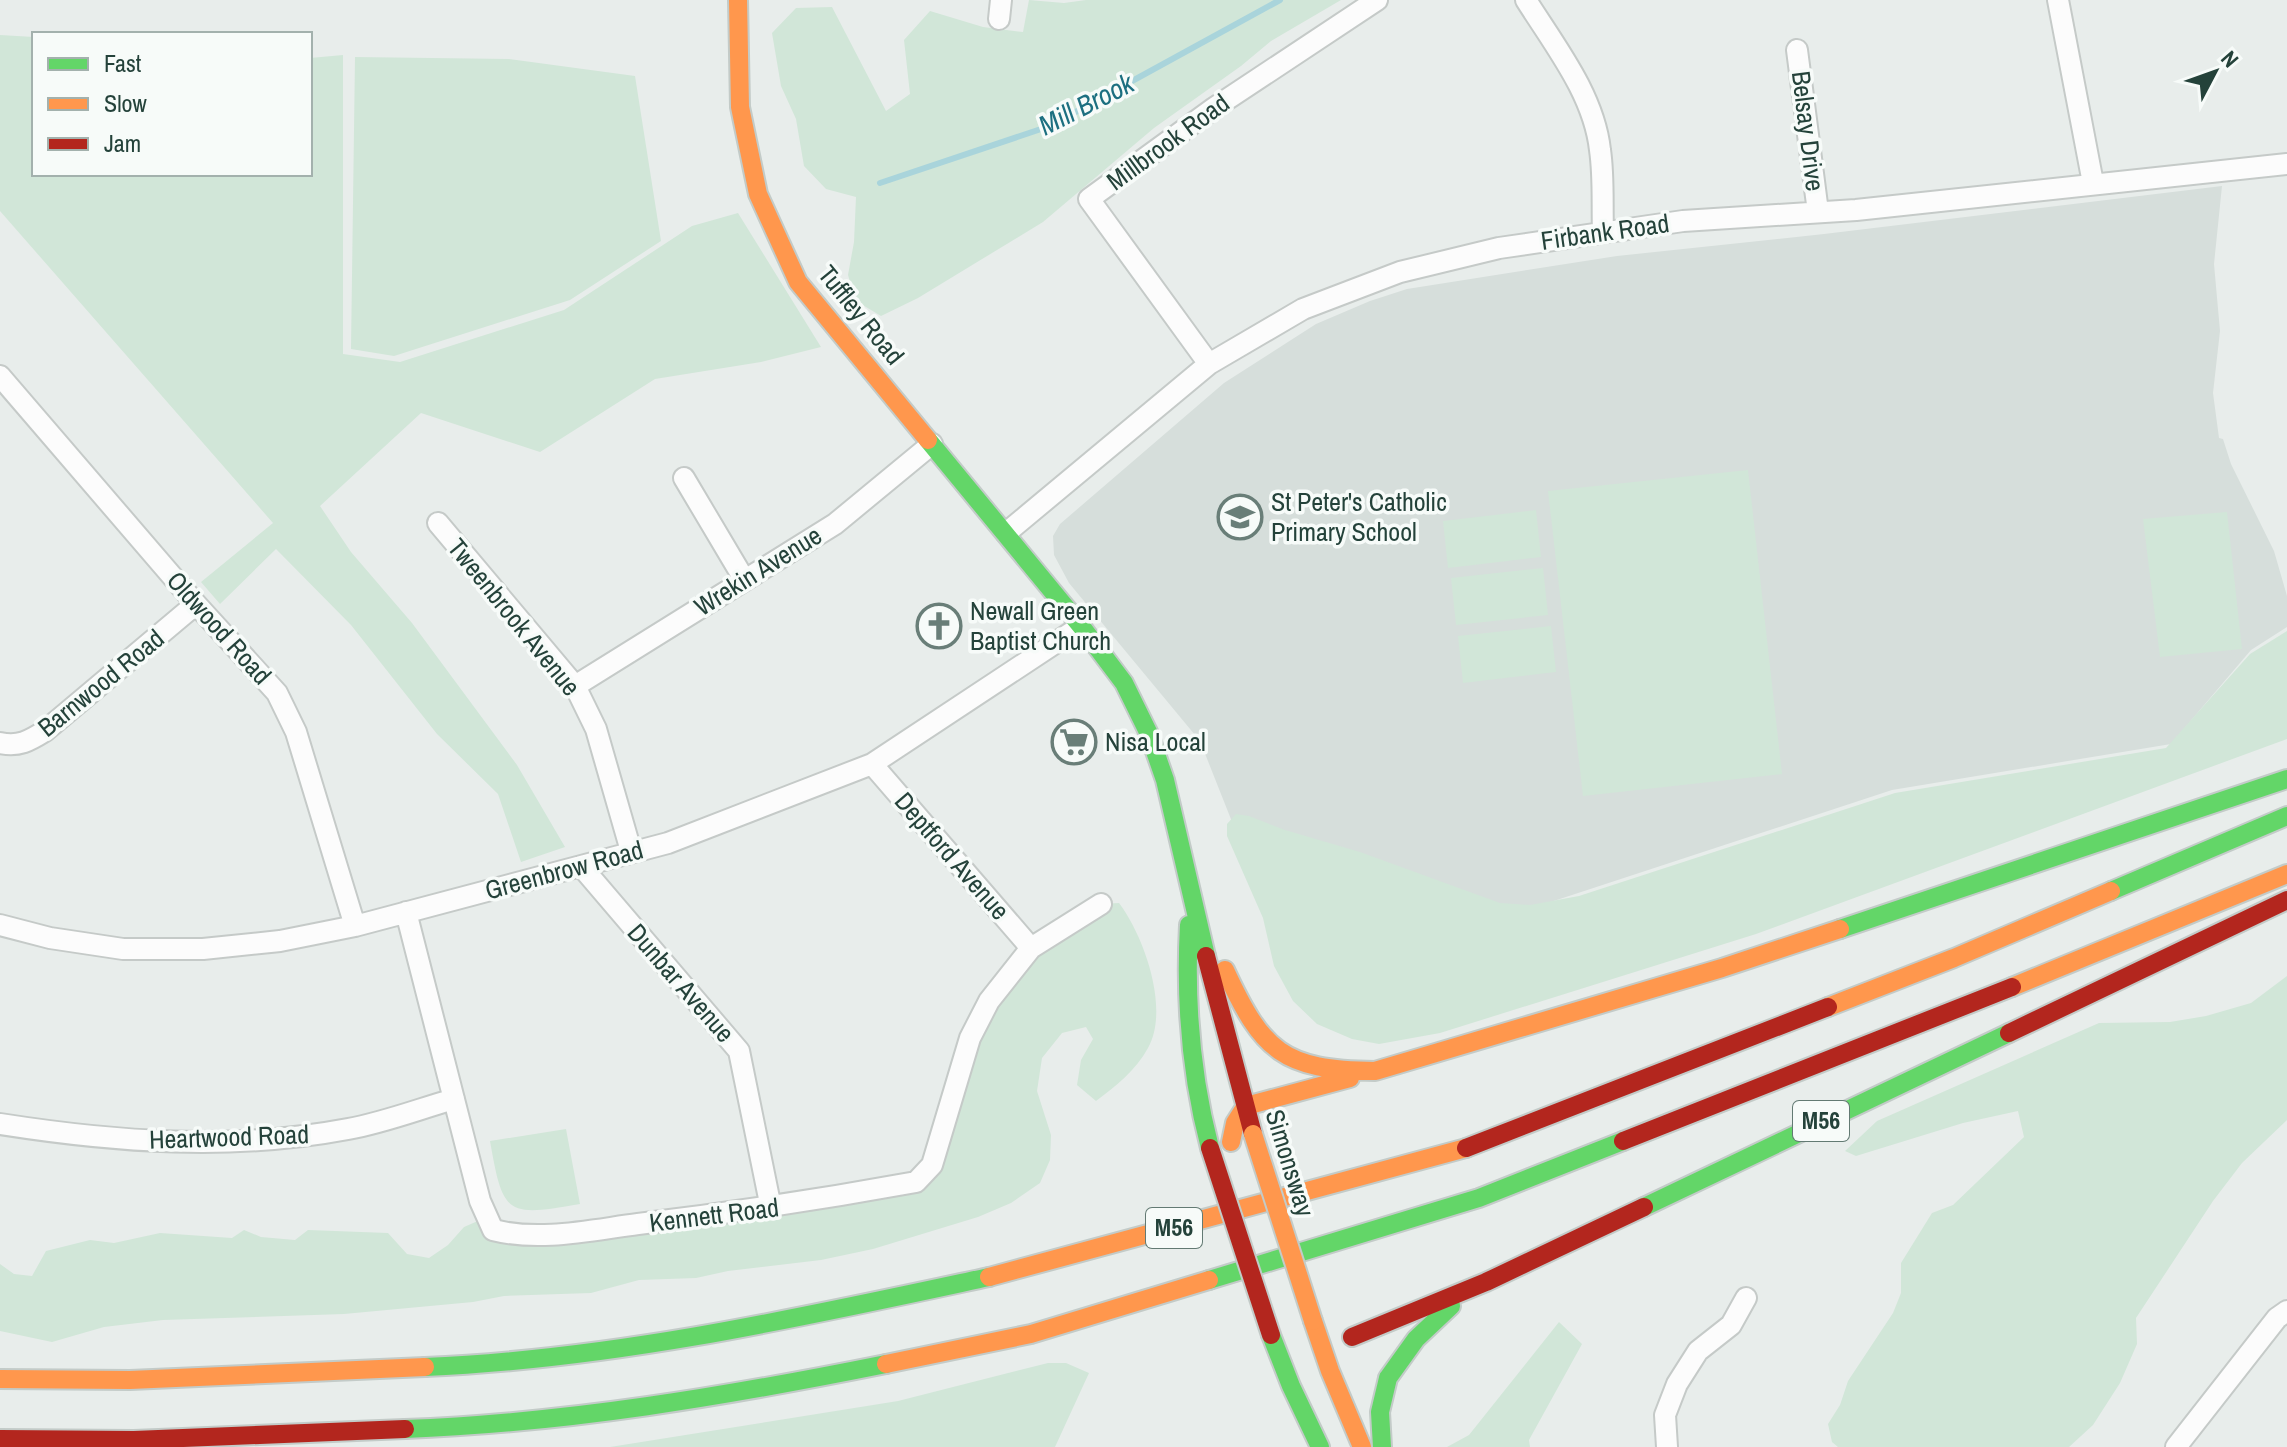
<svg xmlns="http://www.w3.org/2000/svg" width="2287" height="1447" font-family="'Archivo Narrow',sans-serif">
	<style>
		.built { fill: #d6dedb }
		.green { fill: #d1e6d8 }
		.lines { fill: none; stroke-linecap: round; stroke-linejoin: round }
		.stream { stroke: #a9d4db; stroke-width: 6 }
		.street-casing { stroke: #c5cac8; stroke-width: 24 }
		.fast-casing { stroke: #c3cbc8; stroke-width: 22 }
		.slow-casing { stroke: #c3cbc8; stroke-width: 22 }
		.jam-casing { stroke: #c3cbc8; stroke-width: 22 }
		.street { stroke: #fcfcfc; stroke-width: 20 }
		.fast { stroke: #63d668; stroke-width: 18 }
		.slow { stroke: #ff974d; stroke-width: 18 }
		.jam { stroke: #b3261e; stroke-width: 18 }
		.slow-bridge-casing { stroke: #c3cbc8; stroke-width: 22; stroke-linecap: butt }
		.jam-bridge-casing { stroke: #c3cbc8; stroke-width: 22; stroke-linecap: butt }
		.slow-bridge { stroke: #ff974d; stroke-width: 18 }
		.jam-bridge { stroke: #b3261e; stroke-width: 18 }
		.labels { text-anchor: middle; stroke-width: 7; stroke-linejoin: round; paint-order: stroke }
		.shield { fill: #f7fbf9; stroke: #637a73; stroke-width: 2 }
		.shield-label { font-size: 24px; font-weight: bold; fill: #24423a }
		.street-label { font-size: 26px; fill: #24423a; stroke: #f7fbf9 }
		.poi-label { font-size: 26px; fill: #24423a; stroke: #f7fbf9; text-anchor: start }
		.water-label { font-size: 28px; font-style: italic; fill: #1c6f80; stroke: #f7fbf9 }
	</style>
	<rect width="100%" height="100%" fill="#e8edeb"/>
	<!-- built -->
	<path class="built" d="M2222 186 2214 264 2220 331 2213 393 2219 438 2223 439 2231 464 2274 551 2287 596V627L2251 650 2171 744 1892 790 1508 916 1242 847 1200 741 1069 583 1054 555 1053 536 1060 524 1224 383 1316 324 1370 301 1407 289 1617 256 1824 234Z"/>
	<!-- green -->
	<path class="green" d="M1029 0 1064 3 1086 0H1341L1271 41 1241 66 1154 128 1043 222 918 298 881 316 856 301 848 275 854 242 856 197 826 189 804 166 796 119 781 86 772 33 796 8 832 7 886 111 910 94 904 40 930 11 983 27 1023 32Z
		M0 35 34 37V174H310V58L343 55V354L400 362 564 310 692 226 738 213 821 347 761 362 655 379 540 452 421 413 320 506 351 552 412 623 517 765 565 847 521 862 498 794 437 734 351 625 276 549 220 604 201 582 273 523 0 211Z
		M355 57 509 59 635 76 661 241 570 300 394 356 351 349Z
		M1748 470 1782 774 1583 796 1548 491Z
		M1536 510 1541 557 1448 568 1443 521Z
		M2227 512 2242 649 2160 657 2143 519Z
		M1543 568 1548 615 1456 625 1451 578Z
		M1551 626 1556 672 1463 683 1458 636Z
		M2287 631V739L1756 934 1440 1033 1379 1044 1352 1039 1317 1024 1293 1001 1274 966 1263 918 1227 836V824L1236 814 1249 816 1285 830 1360 852 1500 903 1530 905 1579 896 1895 793 2166 748 2250 654Z
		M1119 903C1144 936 1170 1009 1148 1048 1136 1070 1116 1086 1096 1101L1077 1085 1081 1060 1093 1039 1086 1027 1062 1033 1042 1058 1037 1091 1051 1135 1050 1160 1040 1183 1011 1203 978 1217 873 1249 821 1260 728 1271 696 1278 639 1280 591 1293 504 1296 473 1302 344 1314 163 1320 104 1327 52 1342 0 1331V1264L14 1274 32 1276 46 1251 90 1240 114 1243 160 1233 232 1238 244 1230 261 1237 295 1240 308 1230 388 1233 407 1254 429 1258 448 1245 464 1227 487 1217 519 1236 916 1182 970 1038 1031 948 1101 904Z
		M2287 976V1120L2242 1163 2213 1201 2136 1318 2137 1344 2120 1383 2093 1425 2069 1447H1838L1832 1442 1828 1424 1840 1405 1848 1381 1893 1313 1901 1293V1263L1932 1213 1953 1205 2024 1137 2018 1111 1963 1123 1856 1156 1845 1151 1877 1121 2099 1023 2170 1022 2206 1016 2251 1003Z
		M566 1129 580 1204C506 1217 503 1215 490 1141Z
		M1559 1322 1582 1344 1529 1440 1530 1447H1447L1469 1435Z
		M1048 1363H1066L1089 1373 1055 1447H610L898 1401Z"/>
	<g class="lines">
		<!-- stream -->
		<path class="stream" d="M880 183 1050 126 1280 0"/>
		<!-- street casing -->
		<g class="street-casing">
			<path id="street" d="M1526 0C1555 46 1594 95 1600 150 1604 177 1602 205 1603 232
				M2058 0 2093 183
				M999 19 1001 0
				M1797 50 1818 212
				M1209 364 1089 199 1214 108 1377 0
				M0 376 196 604 277 693 296 732 355 926
				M684 478 744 579
				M438 523 575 686 596 729 631 851
				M1006 533 1209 364 1303 309 1400 272 1499 248 1683 221 1856 210 2287 164
				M575 686 835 524 932 444
				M0 743C19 747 29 741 45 731L196 604
				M872 764 1031 948
				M581 866 739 1051 771 1208
				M406 912 480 1201 493 1230C540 1242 591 1230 638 1224 731 1213 823 1199 916 1182L932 1165 970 1038 989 1001 1031 948 1101 904
				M0 925 50 938 123 949H203L280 941 355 926 668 843 872 764 1081 626
				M0 1124C115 1142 232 1151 348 1129 383 1123 419 1109 454 1099
				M1667 1447 1665 1415 1677 1384 1698 1351 1731 1325 1746 1298
				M2176 1447 2277 1318 2287 1311"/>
		</g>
		<!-- fast casing -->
		<g class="fast-casing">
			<path id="fast" d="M928 440 1081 626 1124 683 1149 734 1165 780 1206 956
				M2111 891 2287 816
				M1189 925C1185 999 1191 1076 1210 1148
				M1840 929 2287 779
				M1644 1207 2009 1033
				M1209 1280 1479 1198 1623 1141
				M1271 1335 1291 1386 1320 1447
				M425 1367C616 1359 803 1317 989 1277
				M1388 1378 1416 1339 1451 1306
				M405 1429C567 1423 727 1396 886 1364
				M1382 1447 1380 1412 1388 1378"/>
		</g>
		<!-- slow casing -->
		<g class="slow-casing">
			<path id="slow" d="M738 0 740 107 758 194 798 282 928 440
				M1225 970C1263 1052 1283 1070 1375 1071
				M2012 987 2287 874
				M1828 1007 1954 958 2111 891
				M1375 1071 1722 968 1840 929
				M1231 1142 1235 1123 1246 1106 1350 1078
				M989 1277 1466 1148
				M1313 1321 1330 1371 1362 1447
				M886 1364 1031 1334 1209 1280
				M0 1379 130 1380 425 1367"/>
		</g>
		<!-- jam casing -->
		<g class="jam-casing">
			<path id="jam" d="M1206 956 1253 1134
				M2009 1033 2287 900
				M1623 1141 2012 987
				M1466 1148 1828 1007
				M1352 1337 1486 1282 1644 1207
				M0 1439 134 1440 405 1429"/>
		</g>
		<!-- street -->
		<use href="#street" class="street"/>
		<!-- fast -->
		<use href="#fast" class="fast"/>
		<!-- slow -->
		<use href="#slow" class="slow"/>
		<!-- jam -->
		<use href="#jam" class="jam"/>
		<!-- slow-bridge casing -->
		<g class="slow-bridge-casing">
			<path id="slow-bridge" d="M1253 1134 1313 1321"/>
		</g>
		<!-- jam-bridge casing -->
		<g class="jam-bridge-casing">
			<path id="jam-bridge" d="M1210 1148 1271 1335"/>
		</g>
		<!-- slow-bridge -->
		<use href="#slow-bridge" class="slow-bridge"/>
		<!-- jam-bridge -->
		<use href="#jam-bridge" class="jam-bridge"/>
	</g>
	<!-- icons -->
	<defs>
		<g id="school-ring" transform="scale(2.3)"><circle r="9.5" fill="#f7fbf9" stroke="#697e78" stroke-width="1.5"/><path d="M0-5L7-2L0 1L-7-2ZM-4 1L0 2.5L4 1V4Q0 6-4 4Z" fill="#697e78"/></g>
		<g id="church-ring" transform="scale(2.3)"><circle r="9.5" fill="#f7fbf9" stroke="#697e78" stroke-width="1.5"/><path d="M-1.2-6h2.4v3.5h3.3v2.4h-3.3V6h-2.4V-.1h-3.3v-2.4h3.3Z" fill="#697e78"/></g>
		<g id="supermarket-ring" transform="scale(2.3)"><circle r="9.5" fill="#f7fbf9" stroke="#697e78" stroke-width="1.5"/><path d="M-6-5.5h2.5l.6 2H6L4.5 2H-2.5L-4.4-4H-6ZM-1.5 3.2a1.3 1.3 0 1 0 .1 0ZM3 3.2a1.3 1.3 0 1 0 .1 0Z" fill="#697e78"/></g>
	</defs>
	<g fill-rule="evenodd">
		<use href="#school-ring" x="1240" y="517"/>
		<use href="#church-ring" x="939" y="626"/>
		<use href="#supermarket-ring" x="1074" y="742"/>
	</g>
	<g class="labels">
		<!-- shield labels -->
		<g class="shield">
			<rect x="1793" y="1101" width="56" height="40" rx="6"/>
			<rect x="1146" y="1208" width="56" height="40" rx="6"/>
		</g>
		<g class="shield-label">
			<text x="1821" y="1129">M56</text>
			<text x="1174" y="1236">M56</text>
		</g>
		<!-- street labels -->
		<g class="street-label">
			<text transform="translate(1808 131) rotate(83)" y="9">Belsay Drive</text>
			<text transform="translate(1168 142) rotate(-36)" y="9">Millbrook Road</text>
			<text transform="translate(1605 232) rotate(-8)" y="9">Firbank Road</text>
			<text transform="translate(861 315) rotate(51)" y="9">Tuffley Road</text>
			<text transform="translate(758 571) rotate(-32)" y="9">Wrekin Avenue</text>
			<text transform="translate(514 617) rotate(51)" y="9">Tweenbrook Avenue</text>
			<text transform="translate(219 628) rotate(48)" y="9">Oldwood Road</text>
			<text transform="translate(101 683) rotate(-39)" y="9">Barnwood Road</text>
			<text transform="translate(952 856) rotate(49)" y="9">Deptford Avenue</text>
			<text transform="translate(564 870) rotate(-15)" y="9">Greenbrow Road</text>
			<text transform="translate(681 983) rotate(49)" y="9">Dunbar Avenue</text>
			<text transform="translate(229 1137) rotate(-2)" y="9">Heartwood Road</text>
			<text transform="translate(1290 1163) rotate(73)" y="9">Simonsway</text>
			<text transform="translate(714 1215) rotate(-7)" y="9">Kennett Road</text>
		</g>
		<!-- poi labels -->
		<g class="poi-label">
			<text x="1271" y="511">St Peter's Catholic<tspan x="1271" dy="30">Primary School</tspan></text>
			<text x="970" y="620">Newall Green<tspan x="970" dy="30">Baptist Church</tspan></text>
			<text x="1105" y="751">Nisa Local</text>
		</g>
		<!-- water labels -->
		<g class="water-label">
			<text transform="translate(1086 104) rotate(-27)" y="10">Mill Brook</text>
		</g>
	</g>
	<!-- legend -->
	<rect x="32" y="32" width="280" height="144" fill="#f7fbf9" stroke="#a3b1ad" stroke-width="2"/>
	<rect x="48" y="58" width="40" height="12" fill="#63d668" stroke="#a3b1ad" stroke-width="2"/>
	<text x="104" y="72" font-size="24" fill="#24423a">Fast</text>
	<rect x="48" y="98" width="40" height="12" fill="#ff974d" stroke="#a3b1ad" stroke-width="2"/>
	<text x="104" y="112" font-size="24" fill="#24423a">Slow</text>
	<rect x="48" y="138" width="40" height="12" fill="#b3261e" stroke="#a3b1ad" stroke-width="2"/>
	<text x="104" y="152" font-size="24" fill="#24423a">Jam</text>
	<!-- north arrow -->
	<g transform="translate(2215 72) rotate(49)" stroke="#f7fbf9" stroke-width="6" paint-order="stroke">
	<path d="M0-6L14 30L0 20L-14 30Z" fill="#24423a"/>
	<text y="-12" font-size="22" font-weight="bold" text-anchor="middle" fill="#24423a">N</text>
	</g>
</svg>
